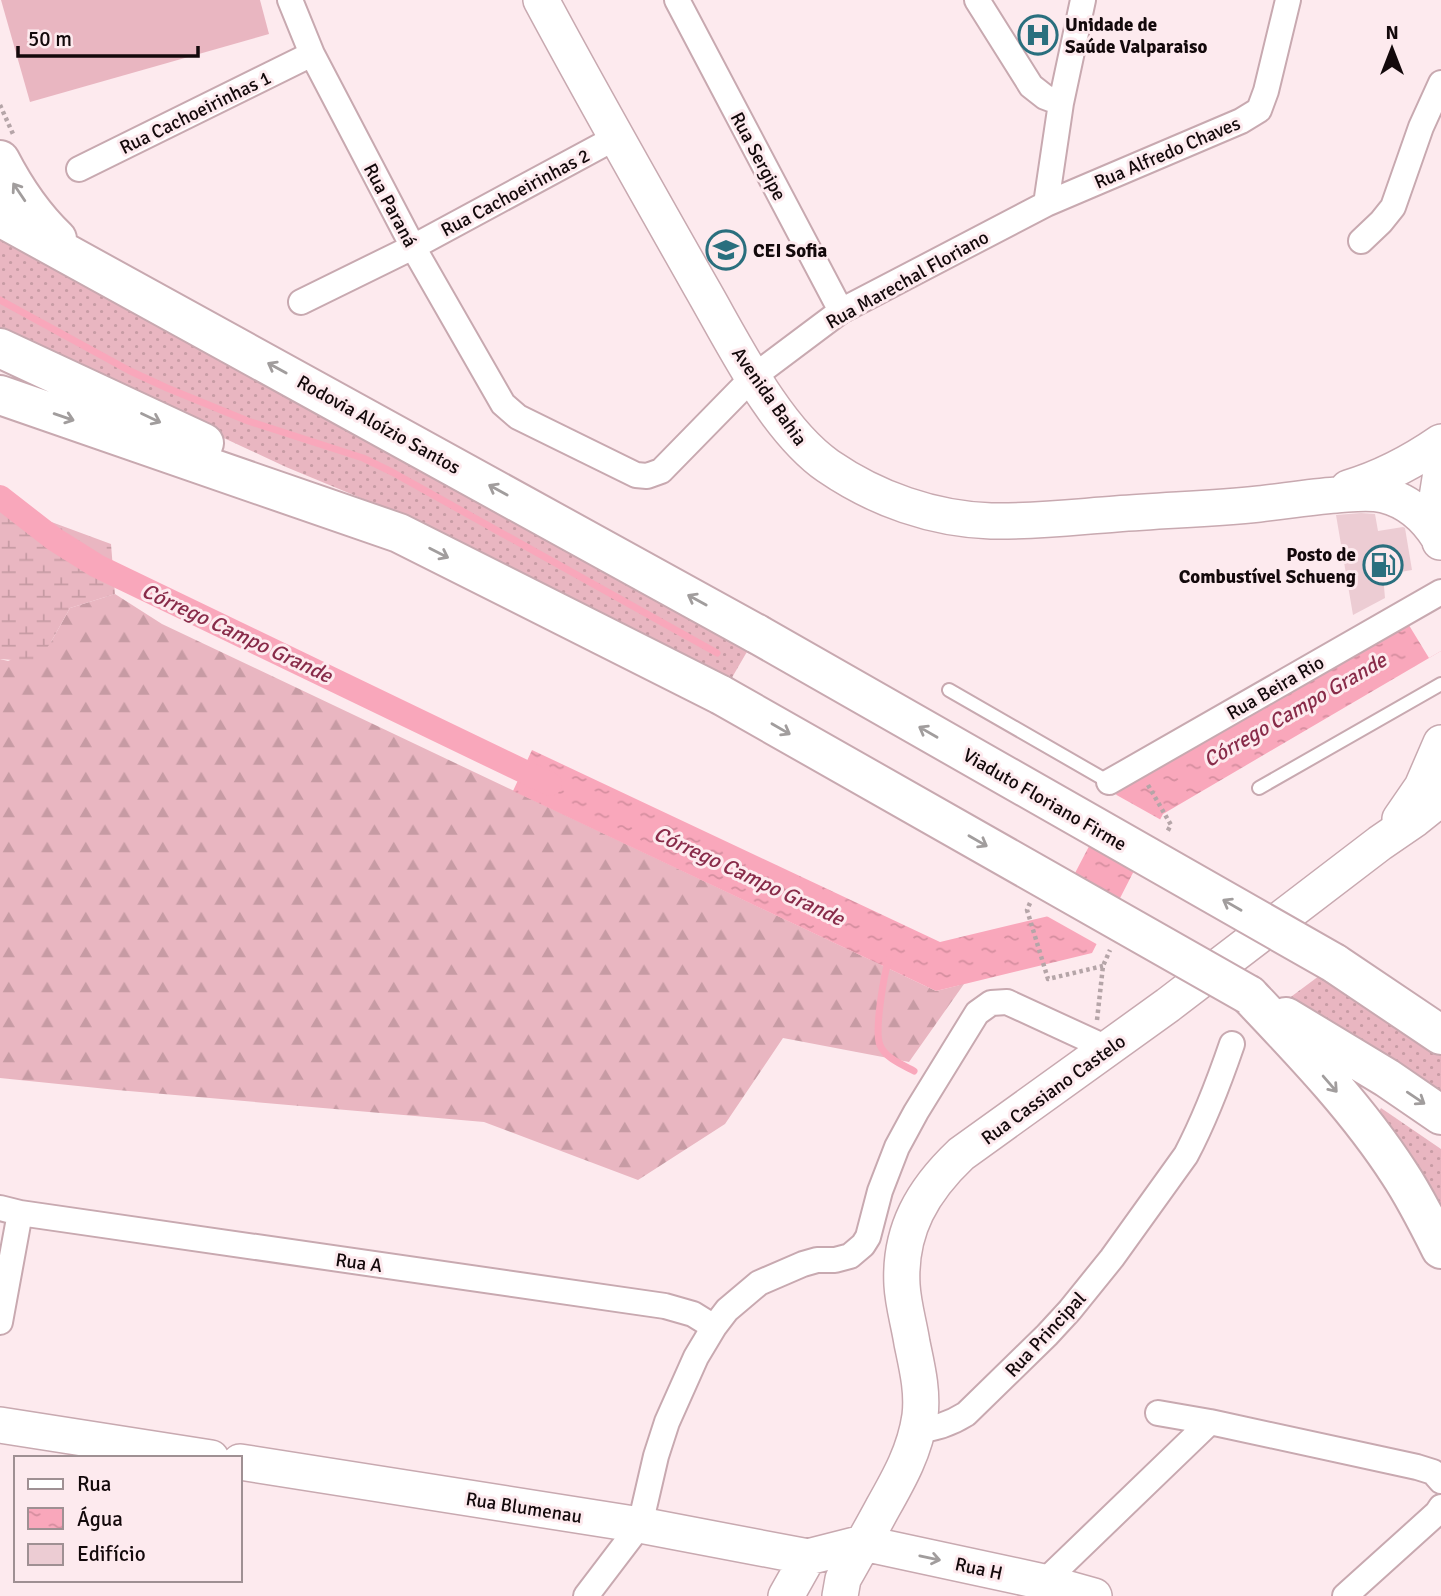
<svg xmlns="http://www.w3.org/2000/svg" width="1441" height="1596" font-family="Signika,sans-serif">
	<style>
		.grass { fill: url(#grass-dots) }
		.forest { fill: url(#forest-firs) }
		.wetland { fill: url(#wetland-marsh) }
		.garden { fill: #e9b6c1 }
		.water { fill: url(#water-ripples) }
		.pier { fill: #fdeaee }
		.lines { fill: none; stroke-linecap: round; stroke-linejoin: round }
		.stream { stroke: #f9a7bb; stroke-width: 7 }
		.canal { stroke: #f9a7bb; stroke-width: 24 }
		.building { fill: #ecccd3 }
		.lane-casing { stroke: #c8a9b0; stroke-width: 16 }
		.street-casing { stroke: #c8a9b0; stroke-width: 28 }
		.secondary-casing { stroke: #c8a9b0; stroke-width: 38 }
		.primary-casing { stroke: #c8a9b0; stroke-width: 42 }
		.path { stroke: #b5a5a8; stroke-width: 4.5; stroke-dasharray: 3.5 3.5; stroke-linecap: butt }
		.lane { stroke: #fff; stroke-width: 12 }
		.street { stroke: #fff; stroke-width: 24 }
		.secondary { stroke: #fff; stroke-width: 35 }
		.primary { stroke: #fff; stroke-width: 38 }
		.primary-bridge-casing { stroke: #c8a9b0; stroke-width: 42; stroke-linecap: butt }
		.primary-bridge { stroke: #fff; stroke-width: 38 }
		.oneway { stroke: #a19d9d }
		.labels { text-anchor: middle; stroke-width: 6; stroke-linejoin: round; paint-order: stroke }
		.poi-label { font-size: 19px; font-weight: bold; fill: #13090b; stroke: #fdeaee; text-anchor: start }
		.street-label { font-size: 19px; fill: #13090b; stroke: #fdeaee }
		.water-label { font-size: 21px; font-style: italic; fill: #882b49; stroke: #fdeaee }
	</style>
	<defs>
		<pattern id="grass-dots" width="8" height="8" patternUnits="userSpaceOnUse" patternTransform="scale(1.75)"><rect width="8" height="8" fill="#e9b6c1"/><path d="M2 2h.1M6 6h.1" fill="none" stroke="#c79ba4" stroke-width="1.8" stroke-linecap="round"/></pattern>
		<pattern id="forest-firs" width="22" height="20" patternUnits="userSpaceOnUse" patternTransform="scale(1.75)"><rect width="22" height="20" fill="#e9b6c1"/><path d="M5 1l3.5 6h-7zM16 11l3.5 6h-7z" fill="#c79ba4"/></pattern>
		<pattern id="wetland-marsh" width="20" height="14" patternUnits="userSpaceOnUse" patternTransform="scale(1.75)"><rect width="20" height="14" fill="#e9b6c1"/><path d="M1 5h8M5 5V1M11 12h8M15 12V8" fill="none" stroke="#c79ba4"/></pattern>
		<pattern id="water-ripples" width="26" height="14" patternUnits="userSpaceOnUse" patternTransform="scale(1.75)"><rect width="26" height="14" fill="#f9a7bb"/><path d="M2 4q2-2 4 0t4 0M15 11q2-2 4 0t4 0" fill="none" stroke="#d58e9f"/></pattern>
	</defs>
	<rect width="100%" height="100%" fill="#fdeaee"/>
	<!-- grass -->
	<path class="grass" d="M0 237 748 650 730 681 471 547 368 501 286 467 0 334Z
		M1319 976 1441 1049V1097L1288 999Z
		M1381 1108 1441 1149V1221L1374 1121Z"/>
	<!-- forest -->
	<path class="forest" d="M115 594 162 624 936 991 964 984 909 1062 783 1038 725 1124 638 1180 484 1122 117 1090 0 1078V659L8 661 51 642 70 608Z"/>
	<!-- wetland -->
	<path class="wetland" d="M0 503 111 544 115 594 70 608 51 642 37 662 0 659Z"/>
	<!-- garden -->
	<path class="garden" d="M1 0H260L269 34 30 102Z"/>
	<!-- water -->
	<path class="water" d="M1441 601V651L1163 814 1092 953 936 991 513 791 532 750 940 942 1053 915 1118 791Z"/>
	<!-- pier -->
	<path class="pier" d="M1441 601V651L1429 658 1407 622Z
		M1113 793 1163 821 1137 872 1087 843Z
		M1070 875 1121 904 1100 946 1043 914 1051 912Z"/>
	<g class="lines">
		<!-- stream -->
		<path class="stream" d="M0 300 130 371 167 388 248 421 363 458 392 472 717 653
			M889 959C884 974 874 1031 880 1045 885 1058 903 1065 914 1071"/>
		<!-- canal -->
		<path class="canal" d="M0 497 54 539 97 566 550 784"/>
	</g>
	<!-- building -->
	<path class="building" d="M1361 513 1375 514 1378 531 1403 527 1405 528 1412 570 1383 575 1385 598 1353 615 1336 515Z"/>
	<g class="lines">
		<!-- lane casing -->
		<g class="lane-casing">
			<path id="lane" d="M949 690 1109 782
				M1259 788 1441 684"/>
		</g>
		<!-- street casing -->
		<g class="street-casing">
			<path id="street" d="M290 0 312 54 413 247 503 404 518 417 636 475 647 476 661 471 753 377 841 311 1046 204 1061 103 1083 0
				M677 0 841 311
				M977 0 1031 86 1045 97 1061 103
				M79 169 312 54
				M1046 204 1241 121 1259 110 1266 91 1288 0
				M1361 241 1381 222 1393 207 1421 127 1441 83
				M301 302 413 247 615 138
				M1109 782 1441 592
				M0 1208 20 1213 665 1306 693 1314 714 1327
				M0 1322 20 1213
				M1158 1413 1210 1422 1417 1467 1433 1472 1441 1481
				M918 1430C936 1429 950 1424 966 1414L1047 1335 1070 1310 1112 1258 1186 1155C1205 1119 1219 1082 1232 1044
				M1044 1582 1210 1422
				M586 1596 640 1525 656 1456 667 1422 696 1357 714 1327 727 1310 759 1283 803 1264 817 1260H835L850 1256 863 1245 868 1237 880 1191 897 1147 916 1112 977 1013 991 1003 1007 1002 1109 1049
				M1345 1596 1437 1513 1441 1507"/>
		</g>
		<!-- secondary casing -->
		<g class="secondary-casing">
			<path id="secondary" d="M541 0C593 97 647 192 701 287 734 344 775 429 828 466 876 499 933 519 991 521 1032 522 1075 517 1116 514 1164 510 1212 509 1259 504 1285 501 1311 497 1336 495 1352 494 1368 491 1384 495 1408 501 1426 517 1439 538
				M1348 488C1382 478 1412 462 1441 442
				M1440 542 1436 504 1441 472
				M1400 819 1422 787 1441 743
				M0 1425 211 1458
				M240 1462 640 1525 808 1557 863 1543 1044 1582 1094 1596
				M786 1596 808 1557
				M840 1596 843 1579C856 1556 869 1533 882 1509 899 1479 915 1451 920 1416 923 1391 917 1367 912 1343 909 1324 903 1304 902 1285 899 1230 923 1190 961 1154L1168 1005 1380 843 1415 819 1441 798"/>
		</g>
		<!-- primary casing -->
		<g class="primary-casing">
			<path id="primary" d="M0 160C15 189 34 217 57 239
				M0 217 757 634
				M0 348 204 443
				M0 395 399 533 721 695
				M1334 963 1441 1035
				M1249 995C1302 1051 1357 1108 1399 1173 1415 1197 1428 1223 1441 1249
				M1286 1017 1387 1078 1441 1115"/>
		</g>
		<!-- path -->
		<path class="path" d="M0 105 13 134
			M1148 785 1171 825 1167 832
			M1030 903 1027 910 1048 979 1103 966
			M1097 1020 1103 966 1110 950"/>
		<!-- lane -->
		<use href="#lane" class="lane"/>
		<!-- street -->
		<use href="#street" class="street"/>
		<!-- secondary -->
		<use href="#secondary" class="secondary"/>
		<!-- primary -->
		<use href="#primary" class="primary"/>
		<!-- primary-bridge casing -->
		<g class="primary-bridge-casing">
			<path id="primary-bridge" d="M757 634 1334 963
				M721 695 1249 995"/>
		</g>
		<!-- primary-bridge -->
		<use href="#primary-bridge" class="primary-bridge"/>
	</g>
	<!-- one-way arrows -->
	<defs><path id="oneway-shaft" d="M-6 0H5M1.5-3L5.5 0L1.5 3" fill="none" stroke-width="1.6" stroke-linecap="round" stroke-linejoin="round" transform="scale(1.75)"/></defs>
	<g class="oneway">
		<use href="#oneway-shaft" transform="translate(19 192) rotate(-124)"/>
		<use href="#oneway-shaft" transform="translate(277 368) rotate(-151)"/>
		<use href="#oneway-shaft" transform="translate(64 417) rotate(19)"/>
		<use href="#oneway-shaft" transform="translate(151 418) rotate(25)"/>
		<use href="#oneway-shaft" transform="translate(498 490) rotate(-151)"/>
		<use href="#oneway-shaft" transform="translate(439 553) rotate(27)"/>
		<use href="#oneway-shaft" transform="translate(697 600) rotate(-151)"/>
		<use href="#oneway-shaft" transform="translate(781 729) rotate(30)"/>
		<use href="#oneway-shaft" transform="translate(928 732) rotate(-150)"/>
		<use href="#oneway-shaft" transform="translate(978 841) rotate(30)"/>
		<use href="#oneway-shaft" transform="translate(1232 905) rotate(-150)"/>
		<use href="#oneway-shaft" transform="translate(1330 1084) rotate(49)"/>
		<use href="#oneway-shaft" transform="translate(1416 1098) rotate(34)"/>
		<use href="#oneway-shaft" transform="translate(930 1558) rotate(12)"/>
	</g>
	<!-- icons -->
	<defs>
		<g id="hospital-ring" transform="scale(2.0125)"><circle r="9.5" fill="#fdeaee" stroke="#2a6f7e" stroke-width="1.5"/><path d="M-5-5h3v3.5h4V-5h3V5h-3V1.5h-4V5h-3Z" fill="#2a6f7e"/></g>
		<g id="school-ring" transform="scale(2.0125)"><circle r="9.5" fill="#fdeaee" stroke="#2a6f7e" stroke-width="1.5"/><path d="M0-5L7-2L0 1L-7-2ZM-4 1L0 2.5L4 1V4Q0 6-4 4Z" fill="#2a6f7e"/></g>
		<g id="fuel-ring" transform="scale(2.0125)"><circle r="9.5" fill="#fdeaee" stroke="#2a6f7e" stroke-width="1.5"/><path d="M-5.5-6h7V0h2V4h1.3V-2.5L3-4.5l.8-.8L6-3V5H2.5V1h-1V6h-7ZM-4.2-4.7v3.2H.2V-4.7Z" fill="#2a6f7e"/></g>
	</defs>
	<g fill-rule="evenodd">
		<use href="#hospital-ring" x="1038" y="35"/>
		<use href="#school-ring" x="726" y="250"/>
		<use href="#fuel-ring" x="1383" y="565"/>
	</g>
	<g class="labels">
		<!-- poi labels -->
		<g class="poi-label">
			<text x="1065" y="31">Unidade de<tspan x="1065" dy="22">Saúde Valparaiso</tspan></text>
			<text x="753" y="257">CEI Sofia</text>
			<text x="1356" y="561" text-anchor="end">Posto de<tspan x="1356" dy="22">Combustível Schueng</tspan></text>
		</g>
		<!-- street labels -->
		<g class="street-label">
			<text transform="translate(195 112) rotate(-26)" y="7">Rua Cachoeirinhas 1</text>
			<text transform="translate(1167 152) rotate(-23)" y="7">Rua Alfredo Chaves</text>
			<text transform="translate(759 156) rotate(62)" y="7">Rua Sergipe</text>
			<text transform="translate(515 192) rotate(-28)" y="7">Rua Cachoeirinhas 2</text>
			<text transform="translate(391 205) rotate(62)" y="7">Rua Paraná</text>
			<text transform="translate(907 279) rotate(-29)" y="7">Rua Marechal Floriano</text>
			<text transform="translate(770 396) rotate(55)" y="7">Avenida Bahia</text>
			<text transform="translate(379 424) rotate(29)" y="7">Rodovia Aloízio Santos</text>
			<text transform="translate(1275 687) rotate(-30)" y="7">Rua Beira Rio</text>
			<text transform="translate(1045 799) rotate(30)" y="7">Viaduto Floriano Firme</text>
			<text transform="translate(1053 1089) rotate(-36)" y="7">Rua Cassiano Castelo</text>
			<text transform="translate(359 1262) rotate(8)" y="7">Rua A</text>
			<text transform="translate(1045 1334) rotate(-47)" y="7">Rua Principal</text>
			<text transform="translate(524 1507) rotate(9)" y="7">Rua Blumenau</text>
			<text transform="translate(979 1568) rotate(12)" y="7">Rua H</text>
		</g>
		<!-- water labels -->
		<g class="water-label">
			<text transform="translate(237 633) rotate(25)" y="7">Córrego Campo Grande</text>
			<text transform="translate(1295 710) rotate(-30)" y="7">Córrego Campo Grande</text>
			<text transform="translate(749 876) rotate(25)" y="7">Córrego Campo Grande</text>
		</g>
	</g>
	<!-- legend -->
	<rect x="14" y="1456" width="228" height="126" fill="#fdeaee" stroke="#9f9093" stroke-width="2"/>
	<rect x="28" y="1479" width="35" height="10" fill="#ffffff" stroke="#9f9093" stroke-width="2"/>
	<text x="77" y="1491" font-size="21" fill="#13090b">Rua</text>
	<rect x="28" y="1508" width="35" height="21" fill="url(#water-ripples)" stroke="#9f9093" stroke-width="2"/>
	<text x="77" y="1526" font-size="21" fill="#13090b">Água</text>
	<rect x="28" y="1544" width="35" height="21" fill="#ecccd3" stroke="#9f9093" stroke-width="2"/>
	<text x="77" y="1561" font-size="21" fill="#13090b">Edifício</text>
	<!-- north arrow -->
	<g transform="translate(1392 49)" stroke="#fdeaee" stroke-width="5" paint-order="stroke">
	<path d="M0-5L12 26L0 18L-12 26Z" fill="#13090b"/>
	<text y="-10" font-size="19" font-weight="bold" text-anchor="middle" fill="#13090b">N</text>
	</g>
	<!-- scale -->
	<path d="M18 46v10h180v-10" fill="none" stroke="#13090b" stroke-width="3.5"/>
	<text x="28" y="46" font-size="21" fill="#13090b" stroke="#fdeaee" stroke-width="5" paint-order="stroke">50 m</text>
</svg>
